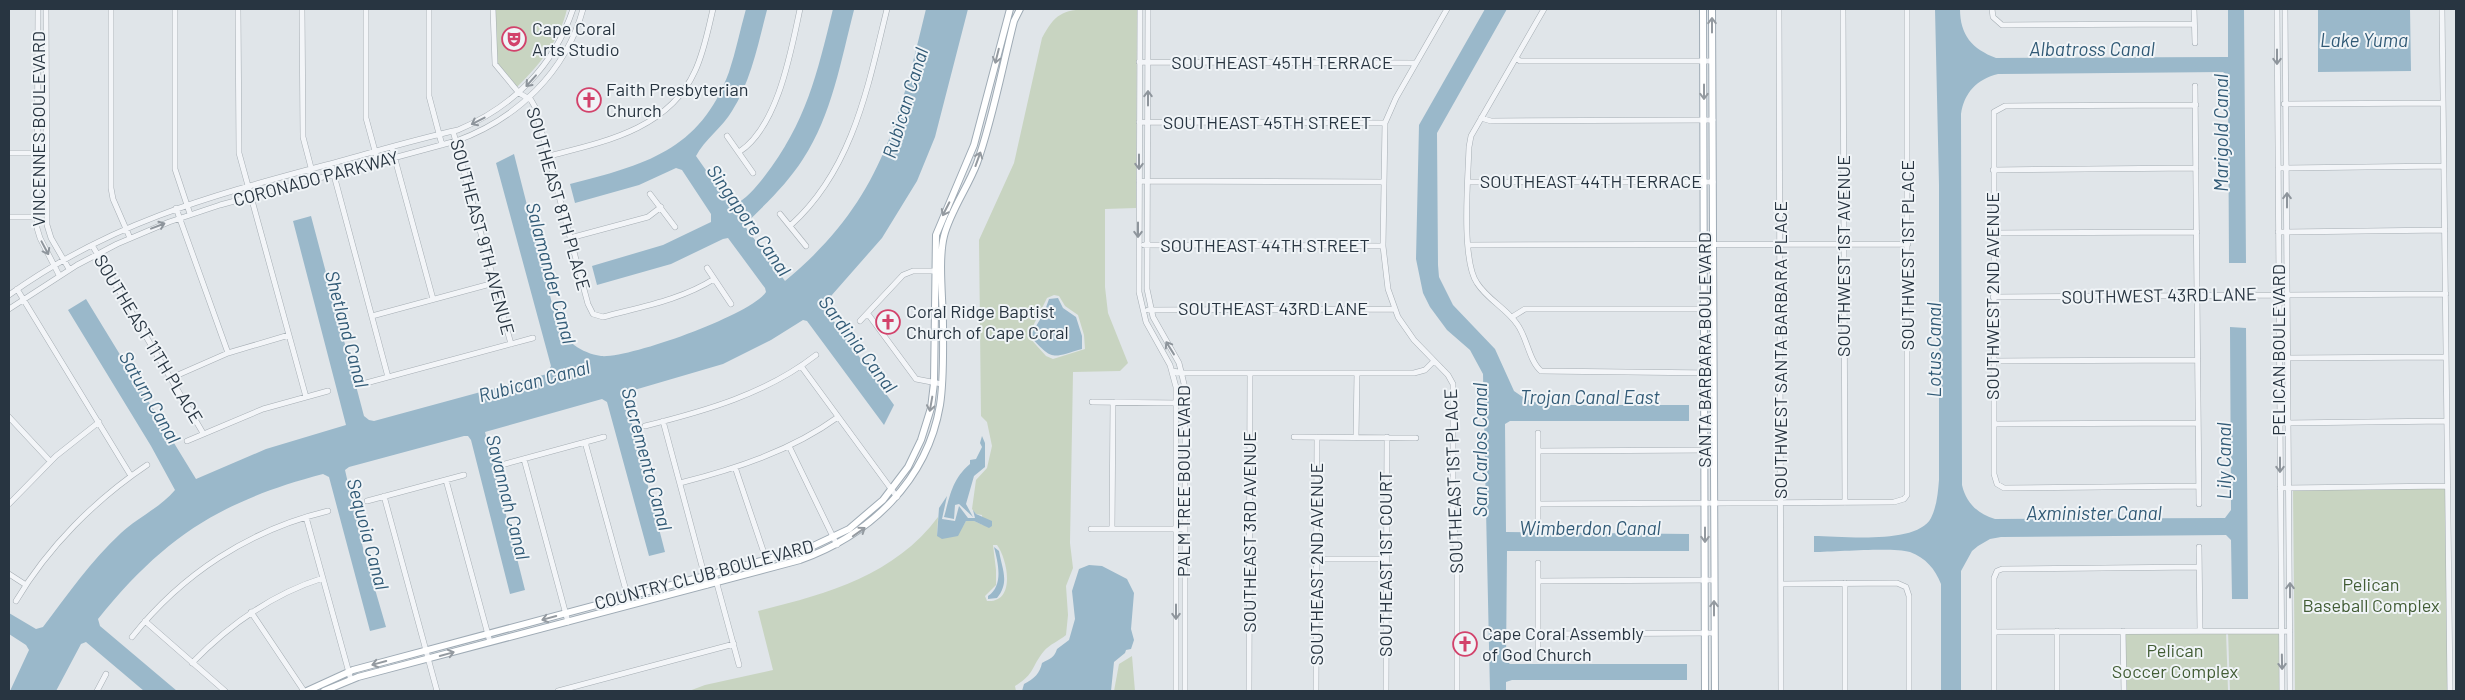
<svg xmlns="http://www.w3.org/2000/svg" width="2465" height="700" font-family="Barlow,sans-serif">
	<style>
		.green { fill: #c8d4c1; fill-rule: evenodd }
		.water { fill: #9ab8ca }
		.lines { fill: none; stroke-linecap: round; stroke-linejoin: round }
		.minor-casing { stroke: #a5adb3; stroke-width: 6 }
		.major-casing { stroke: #9fabb5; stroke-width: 8 }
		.minor { stroke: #f3f5f8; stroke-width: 5 }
		.major { stroke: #fff; stroke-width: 6 }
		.oneway { stroke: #949aa0 }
		.oneway2 { stroke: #8e959c }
		.labels { text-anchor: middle; stroke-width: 4; stroke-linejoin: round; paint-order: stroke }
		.poi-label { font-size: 18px; fill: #283541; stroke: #f0f4f7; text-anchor: start }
		.street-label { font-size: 18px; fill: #283541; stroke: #f0f4f7 }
		.park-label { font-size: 18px; fill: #425d35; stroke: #f0f4f7 }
		.water-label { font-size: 19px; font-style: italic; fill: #315a76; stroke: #f0f4f7 }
	</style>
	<rect width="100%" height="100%" fill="#e0e5e9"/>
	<!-- green -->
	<path class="green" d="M493 9H567C560 40 538 67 515 89L495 64Z
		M1089 9 1137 10 1136 208 1105 209V287L1108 313 1128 363 1120 371 1073 372 1070 543 1073 568 1066 586 1068 615 1066 635C1060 640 1049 645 1044 651 1031 667 1035 674 1015 686L1016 691H689L705 685 773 670 758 611C826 594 894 576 938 517L937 536 963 526 966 521H974L983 525 982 515 976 514 972 509 976 480 987 468 992 446 987 422 981 416 979 240 1014 163 1042 38C1055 14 1062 10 1089 9ZM1054 295 1059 296 1065 306 1078 315 1084 335 1085 349 1053 359 1046 356 1028 336 1047 298ZM993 545H997C1008 560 1016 603 987 601L985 596 996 585V570Z
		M2448 486 2450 691H2295L2293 488Z
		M2123 631H2226L2228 691H2123Z
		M2228 631H2279L2280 691H2230Z
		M1132 656 1135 691H1114L1119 664Z"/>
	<!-- water -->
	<path class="water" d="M746 9 767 10C758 44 751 81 732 111 723 127 704 140 696 156L729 203 733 205C745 201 756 187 764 177 806 123 817 74 833 9L854 10C841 60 832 115 803 159 787 184 766 204 744 225L785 281C881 202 898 124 926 9H968L935 137 917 181 882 238 824 304 825 309 894 405 884 425 807 321 803 320 771 340 723 364 624 393 665 552 649 556 607 402 602 399 485 432 525 590 510 594 471 440 468 436H464L349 467 345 470 363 548 386 627 370 631 329 477 323 474C221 501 165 536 98 619L100 626 177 691H144L86 642 81 644 56 691H10L29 650 26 645 9 634V613L36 629 43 627C68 594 90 562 121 533 137 518 161 507 175 490L151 446 68 310 86 299 196 479 266 449 346 425 293 221 311 216 364 416 369 420 374 421 547 374 551 366 496 163 514 154 557 323C565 341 581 353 601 356 628 359 751 315 766 292L765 288 728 238 723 239 671 264 597 285 592 266 663 245 711 222V214L682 170 676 168 639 185 575 203 570 184C644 165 700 151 729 72 736 51 740 30 746 9Z
		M1485 9H1507L1437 133 1438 265 1439 277 1453 305 1495 349 1514 391 1527 400 1548 405H1689V421H1510L1505 424 1506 532 1689 534V551H1507L1506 661 1510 664H1687V680H1512L1506 682V691H1490L1483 374 1470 350 1447 330 1430 307 1423 293 1416 259 1419 125Z
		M1935 9H1960C1960 35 1972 49 1996 58L2228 57V9H2244L2246 263H2229L2228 76 2223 72 1998 74C1977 79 1964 93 1961 114L1962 485C1966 503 1978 514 1995 519L2225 518 2231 510 2230 327 2246 328 2248 599H2232L2231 540 2226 535 2001 537 1990 539 1978 546 1972 551 1961 571V691H1941V584C1935 569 1926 558 1910 552 1892 547 1836 552 1814 552V536C1841 536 1917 545 1931 518 1937 506 1938 492 1939 480V185Z
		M2318 9H2410L2411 71 2318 72Z
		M1058 298 1063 308 1076 317 1082 336V349C1051 358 1053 361 1030 336L1044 313 1049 299Z
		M982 436 985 443V467L974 476 966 504 973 517 959 504 955 505 954 519 944 517C950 496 952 479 970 464V460L976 459 982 447 980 443Z
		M947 496 942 519 955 521 959 506 968 518H975L973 510 976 514 992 521V526L989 528 974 521H966L958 536 942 539 937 536 939 508Z
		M994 547 999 551C1002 569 1010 582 997 598L988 599V596C1004 585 998 563 994 547Z
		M1089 565 1102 566 1127 579 1134 593 1131 629 1134 640 1131 649 1126 650 1125 653 1114 662 1111 691H1022L1024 684C1034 679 1040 673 1042 663 1051 658 1054 658 1057 649L1069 640 1075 619 1072 591 1079 569Z"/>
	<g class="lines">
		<!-- minor casing -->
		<g class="minor-casing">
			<path id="minor" d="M38 9 37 228 40 238 59 275
				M46 9 47 225 51 238 69 269
				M111 9V188L113 199 130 238
				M175 9V169L190 214
				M238 9 239 153 306 397
				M302 9 303 137 314 179
				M366 9V118L378 162
				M429 9V96L442 145
				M493 9 495 64 519 93 531 100 535 107 588 304 593 314 603 317C640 307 681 300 714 279
				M1140 9 1139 292 1146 322 1170 365 1176 387V691
				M1148 9 1147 289 1153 317 1179 363 1185 388V691
				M1447 9 1396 98 1385 123 1383 246 1388 289 1398 317 1414 340 1448 375 1453 384V514L1457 560V691
				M1544 9 1471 136 1469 147C1468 178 1461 260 1477 283 1488 300 1506 308 1517 324 1527 337 1529 361 1541 371L1713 373
				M1779 9 1781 691
				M1843 9 1845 503
				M1992 9 1993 17 2002 25 2194 24
				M2194 9 2195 43
				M2277 9 2282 691
				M2285 9 2290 691
				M2442 9 2450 691
				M1516 58 1520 61H1712
				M1139 62 1416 63
				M2195 86 2199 504
				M2284 104 2443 103
				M2196 105 2005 106 1994 112V474L1997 484 2004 488 2199 486
				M1481 118 1491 121 1713 120
				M1139 122 1385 123
				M453 131 511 344
				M727 136 753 173
				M392 148 433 299
				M739 152C778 127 791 51 800 9
				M9 153H47
				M549 156C604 142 669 129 695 71 704 52 708 30 713 9
				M331 164 388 377
				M2278 168 2444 166
				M1993 170 2196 168
				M1139 181 1384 182
				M1468 182H1713
				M650 194 675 227
				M176 208 228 353
				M780 214 806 246
				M9 217H37
				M791 225C853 169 868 86 887 9
				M2278 232 2445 230
				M1993 233 2197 232
				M570 238 648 217 661 207
				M92 245 203 433
				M1144 245 1383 246
				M1468 245 1908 244
				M707 268 731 304
				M17 289 131 476
				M9 295C108 224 206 197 322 166 367 154 412 140 458 130 513 107 554 66 573 9
				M1993 297 2446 294
				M9 309 77 265 117 244 169 222 220 205 456 141C517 119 566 72 583 9
				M1148 310 1395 309
				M868 314 916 379 942 384
				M372 316 494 283
				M1512 317 1525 309H1713
				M860 321 903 275 913 271H937
				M2280 358 2446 357
				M1993 361 2198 360
				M801 366 897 497
				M1173 371 1183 373H1414L1425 370 1433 362
				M171 378 228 353 289 335
				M366 383 533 338
				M1092 402 1179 403
				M9 417 50 461
				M663 421 707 585
				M2280 423 2447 421
				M1994 424 2198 423
				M645 426C705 411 766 394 816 355
				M1538 433V521
				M1294 437 1416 438
				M1356 437 1357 373
				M187 441 263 409 328 391
				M585 442 630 605
				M789 446 837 545
				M1538 451 1714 450
				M524 459 568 622
				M505 464 604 437
				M735 467 769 568
				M446 480 490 642
				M680 483C735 469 791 451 838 417
				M2280 488 2448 486
				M384 496 437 691
				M367 501 464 475
				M9 504 56 456 99 422
				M1538 504 1894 502 1904 499 1907 495V9
				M306 517 351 680
				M1091 529H1185
				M1112 529 1113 402
				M2199 547 2200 631
				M1316 559H1386
				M714 573 739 665
				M9 574 26 585
				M1538 581 1714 580
				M1845 583V691
				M1782 584 1897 583 1906 587 1909 596V691
				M16 601C48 547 95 500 147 465
				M251 612 304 691
				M145 621 225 691
				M2057 631V691
				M2123 631 2124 691
				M1994 632 2290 631
				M1538 634 1714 633
				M132 637C182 574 249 530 328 511
				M1538 651V563
				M192 663C229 625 272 594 323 578
				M97 691 106 674
				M558 691 734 644
				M1249 691 1250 373
				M1316 691 1317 437
				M1386 691 1387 437
				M1994 691V578L1997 571 2002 569 2199 567"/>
		</g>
		<!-- major casing -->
		<g class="major-casing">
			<path id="major" d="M1703 9 1705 691
				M1712 9 1715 691
				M307 691 353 670 809 548 849 529 883 500 908 467 921 440 931 408 934 383 936 235 974 145 1010 9
				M324 691 358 677 800 560C870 535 927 481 940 405 944 379 943 353 943 326 943 300 938 260 944 236 950 212 968 187 977 163 993 118 1002 68 1014 21L1020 9"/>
		</g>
		<!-- minor -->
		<use href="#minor" class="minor"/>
		<!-- major -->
		<use href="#major" class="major"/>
	</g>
	<!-- one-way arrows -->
	<defs><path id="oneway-shaft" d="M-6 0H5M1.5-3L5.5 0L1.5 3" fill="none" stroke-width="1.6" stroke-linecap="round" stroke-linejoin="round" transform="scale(1.25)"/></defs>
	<g class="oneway">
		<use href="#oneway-shaft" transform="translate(1712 25) rotate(-90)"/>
		<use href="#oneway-shaft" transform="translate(997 56) rotate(104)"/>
		<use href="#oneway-shaft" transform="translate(1704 92) rotate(90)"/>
		<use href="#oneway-shaft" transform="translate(978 159) rotate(-70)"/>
		<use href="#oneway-shaft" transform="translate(946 209) rotate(117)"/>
		<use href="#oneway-shaft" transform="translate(931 404) rotate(100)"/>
		<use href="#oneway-shaft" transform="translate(859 532) rotate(-35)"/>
		<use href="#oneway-shaft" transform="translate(1705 535) rotate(90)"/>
		<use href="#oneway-shaft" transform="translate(1714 608) rotate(-90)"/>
		<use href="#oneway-shaft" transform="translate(549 618) rotate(165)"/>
		<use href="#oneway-shaft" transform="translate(447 654) rotate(-15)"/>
		<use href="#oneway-shaft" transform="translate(379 663) rotate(165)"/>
	</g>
	<g class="oneway2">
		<use href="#oneway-shaft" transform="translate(2277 57) rotate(90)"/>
		<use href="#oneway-shaft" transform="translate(531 81) rotate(132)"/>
		<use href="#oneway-shaft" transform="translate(1148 98) rotate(-90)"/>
		<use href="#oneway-shaft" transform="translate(478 121) rotate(153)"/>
		<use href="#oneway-shaft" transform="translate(1139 162) rotate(90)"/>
		<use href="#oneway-shaft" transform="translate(2287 200) rotate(-90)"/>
		<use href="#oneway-shaft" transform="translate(158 226) rotate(-21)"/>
		<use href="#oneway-shaft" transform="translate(1138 230) rotate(90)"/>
		<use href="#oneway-shaft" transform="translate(45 248) rotate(62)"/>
		<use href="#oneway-shaft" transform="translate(1170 348) rotate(-122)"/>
		<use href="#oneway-shaft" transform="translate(2280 465) rotate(90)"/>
		<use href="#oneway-shaft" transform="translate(2290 590) rotate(-90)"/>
		<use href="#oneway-shaft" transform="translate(1176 612) rotate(90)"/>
		<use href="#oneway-shaft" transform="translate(2282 662) rotate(89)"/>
	</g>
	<!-- icons -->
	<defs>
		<g id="theatre-ring" transform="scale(1.25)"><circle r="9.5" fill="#f0f4f7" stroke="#d2426b" stroke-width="1.5"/><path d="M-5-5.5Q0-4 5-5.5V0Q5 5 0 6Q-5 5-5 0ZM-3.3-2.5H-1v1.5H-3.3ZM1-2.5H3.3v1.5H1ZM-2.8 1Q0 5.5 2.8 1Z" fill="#d2426b"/></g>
		<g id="church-ring" transform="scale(1.25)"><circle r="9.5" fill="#f0f4f7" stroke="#d2426b" stroke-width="1.5"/><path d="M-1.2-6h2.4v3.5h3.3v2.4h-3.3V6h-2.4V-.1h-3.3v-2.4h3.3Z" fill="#d2426b"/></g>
	</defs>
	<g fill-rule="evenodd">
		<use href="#theatre-ring" x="514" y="39"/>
		<use href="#church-ring" x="589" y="100"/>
		<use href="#church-ring" x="888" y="322"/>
		<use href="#church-ring" x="1465" y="644"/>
	</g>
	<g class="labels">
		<!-- poi labels -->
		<g class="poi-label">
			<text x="532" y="35">Cape Coral<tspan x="532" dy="21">Arts Studio</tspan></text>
			<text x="606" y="96">Faith Presbyterian<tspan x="606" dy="21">Church</tspan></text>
			<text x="906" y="318">Coral Ridge Baptist<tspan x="906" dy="21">Church of Cape Coral</tspan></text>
			<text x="1482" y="640">Cape Coral Assembly<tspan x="1482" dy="21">of God Church</tspan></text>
		</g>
		<!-- street labels -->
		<g class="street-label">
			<text x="1282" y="69">SOUTHEAST 45TH TERRACE</text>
			<text x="1267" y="129">SOUTHEAST 45TH STREET</text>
			<text transform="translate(39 129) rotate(-90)" y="6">VINCENNES BOULEVARD</text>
			<text transform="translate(316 179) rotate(-15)" y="6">CORONADO PARKWAY</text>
			<text x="1591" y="188">SOUTHEAST 44TH TERRACE</text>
			<text transform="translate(558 199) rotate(74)" y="6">SOUTHEAST 8TH PLACE</text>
			<text transform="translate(482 237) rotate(75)" y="6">SOUTHEAST 9TH AVENUE</text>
			<text x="1265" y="252">SOUTHEAST 44TH STREET</text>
			<text transform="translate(1908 255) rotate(-90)" y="6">SOUTHWEST 1ST PLACE</text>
			<text transform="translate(1844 256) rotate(-90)" y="6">SOUTHWEST 1ST AVENUE</text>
			<text transform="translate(1993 296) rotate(-90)" y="6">SOUTHWEST 2ND AVENUE</text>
			<text transform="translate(2159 296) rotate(-1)" y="6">SOUTHWEST 43RD LANE</text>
			<text x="1273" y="315">SOUTHEAST 43RD LANE</text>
			<text transform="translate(148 339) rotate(59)" y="6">SOUTHEAST 11TH PLACE</text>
			<text transform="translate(1705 350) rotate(-90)" y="6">SANTA BARBARA BOULEVARD</text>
			<text transform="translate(1781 350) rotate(-90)" y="6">SOUTHWEST SANTA BARBARA PLACE</text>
			<text transform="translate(2279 350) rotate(-90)" y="6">PELICAN BOULEVARD</text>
			<text transform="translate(1184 481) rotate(-90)" y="6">PALM TREE BOULEVARD</text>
			<text transform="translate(1454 481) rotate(-92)" y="6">SOUTHEAST 1ST PLACE</text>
			<text transform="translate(1250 532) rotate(-90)" y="6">SOUTHEAST 3RD AVENUE</text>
			<text transform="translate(1317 564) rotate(-90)" y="6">SOUTHEAST 2ND AVENUE</text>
			<text transform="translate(1386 564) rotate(-90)" y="6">SOUTHEAST 1ST COURT</text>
			<text transform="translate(704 575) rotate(-15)" y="6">COUNTRY CLUB BOULEVARD</text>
		</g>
		<!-- park labels -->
		<g class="park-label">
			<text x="2371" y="591">Pelican<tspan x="2371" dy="21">Baseball Complex</tspan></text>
			<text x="2175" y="657">Pelican<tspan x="2175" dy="21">Soccer Complex</tspan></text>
		</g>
		<!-- water labels -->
		<g class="water-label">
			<text x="2364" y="47">Lake Yuma</text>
			<text x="2092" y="56">Albatross Canal</text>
			<text transform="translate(905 103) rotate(-73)" y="7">Rubican Canal</text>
			<text transform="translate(2221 133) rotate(-90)" y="7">Marigold Canal</text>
			<text transform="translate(749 220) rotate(55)" y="7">Singapore Canal</text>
			<text transform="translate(551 273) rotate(75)" y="7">Salamander Canal</text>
			<text transform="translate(347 329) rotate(75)" y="7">Shetland Canal</text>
			<text transform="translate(858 344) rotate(53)" y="7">Sardinia Canal</text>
			<text transform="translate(1934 350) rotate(-90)" y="7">Lotus Canal</text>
			<text transform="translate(534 381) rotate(-15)" y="7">Rubican Canal</text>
			<text transform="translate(150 397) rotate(60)" y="7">Saturn Canal</text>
			<text x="1590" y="404">Trojan Canal East</text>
			<text transform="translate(1480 450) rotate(-90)" y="7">San Carlos Canal</text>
			<text transform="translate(647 459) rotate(75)" y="7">Sacremento Canal</text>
			<text transform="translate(2224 461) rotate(-90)" y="7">Lily Canal</text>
			<text transform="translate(508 497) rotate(76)" y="7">Savannah Canal</text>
			<text x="2094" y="520">Axminister Canal</text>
			<text x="1590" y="535">Wimberdon Canal</text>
			<text transform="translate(368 534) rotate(75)" y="7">Sequoia Canal</text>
		</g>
	</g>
	<!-- border -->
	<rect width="2465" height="700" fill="none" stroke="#283541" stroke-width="20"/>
</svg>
